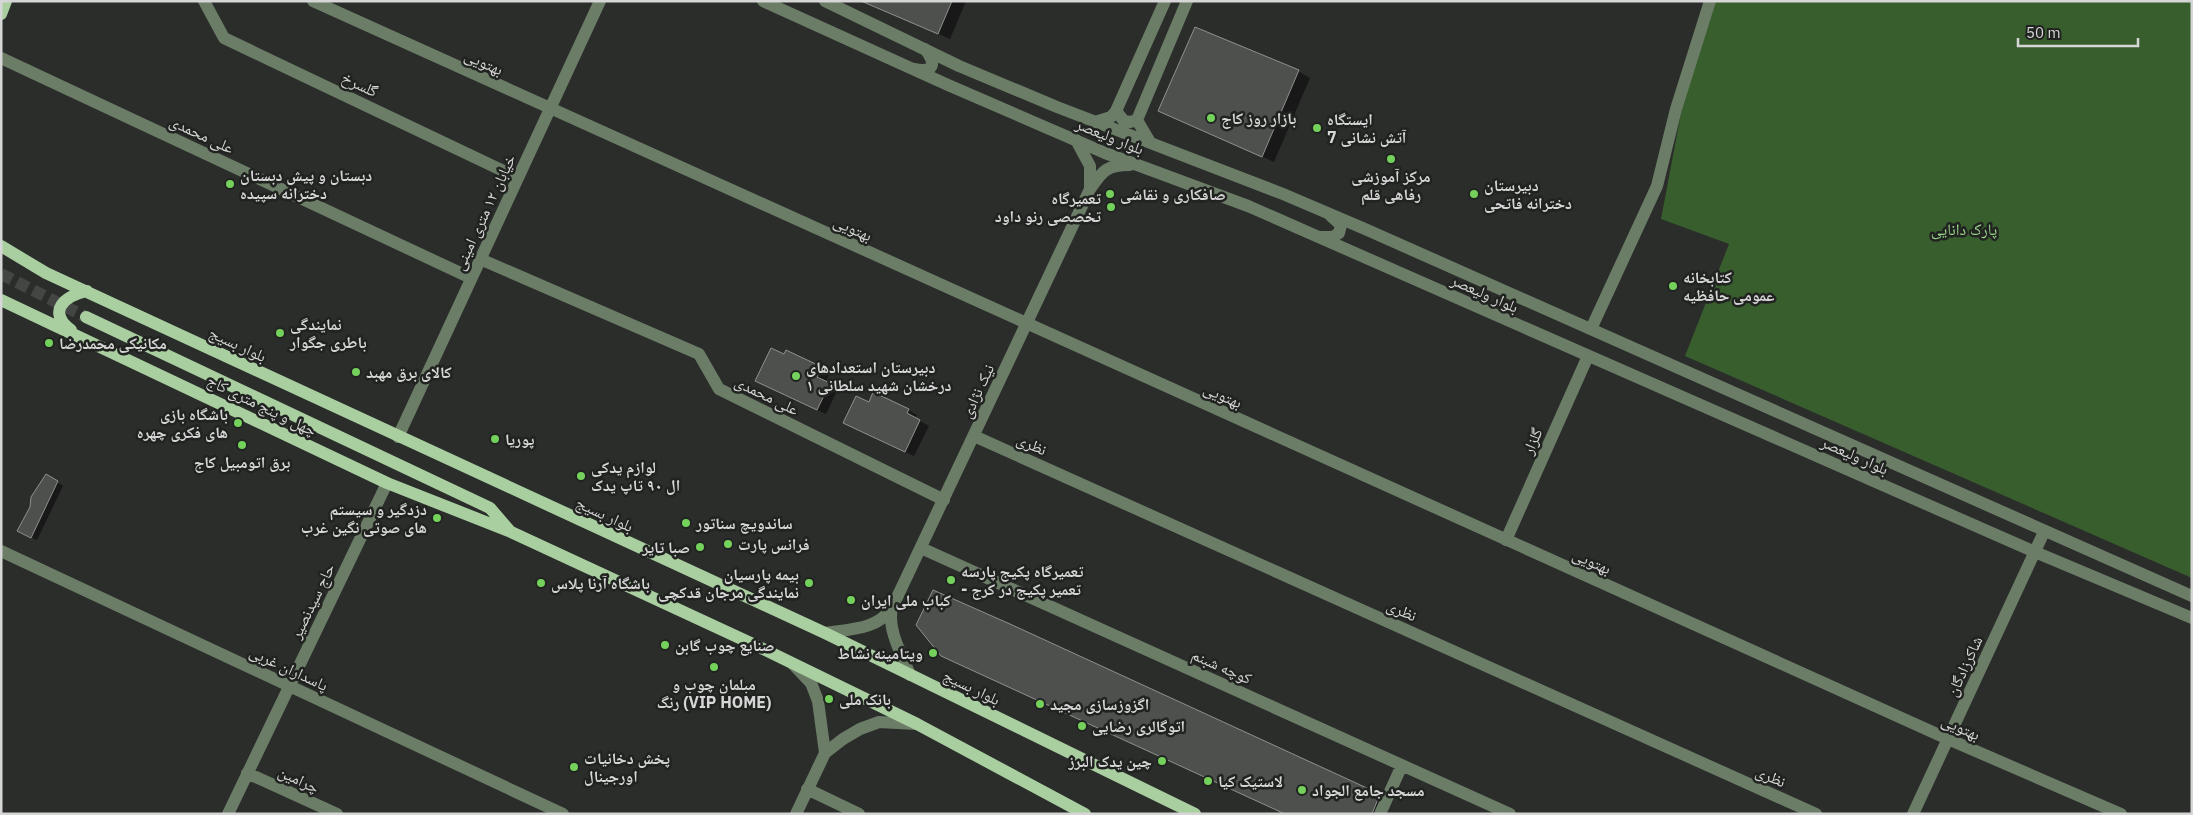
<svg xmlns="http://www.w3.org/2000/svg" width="2193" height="815" font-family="'IBM Plex Sans','Noto Naskh Arabic',sans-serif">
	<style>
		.green { fill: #385e2e }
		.shadow { fill: #0007 }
		.building { fill: #4d504d; stroke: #8f918e }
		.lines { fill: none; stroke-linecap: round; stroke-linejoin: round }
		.major-tunnel { stroke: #444644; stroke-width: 12; stroke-dasharray: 12 6; stroke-linecap: butt }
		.minor { stroke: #6b7d67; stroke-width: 12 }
		.major { stroke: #a9cea0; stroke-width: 12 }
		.poi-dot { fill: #74d25c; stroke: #212321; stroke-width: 2 }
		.labels { text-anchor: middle; stroke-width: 5; stroke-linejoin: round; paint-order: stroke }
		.street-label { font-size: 16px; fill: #d5d6d5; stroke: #212321 }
		.poi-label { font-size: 16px; font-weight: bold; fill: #d5d6d5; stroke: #212321; text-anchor: start }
		.park-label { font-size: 16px; fill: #99d48a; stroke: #212321 }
	</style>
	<rect width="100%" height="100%" fill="#2b2d2b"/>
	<!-- green -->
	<path class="green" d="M1716 1H2192V578L1685 356 1729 244 1661 219 1682 108Z"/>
	<!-- shadow -->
	<path class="shadow" d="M863 1H966L950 39Z
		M1298 71 1310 78 1274 162 1160 110Z
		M821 368 830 373 826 382 838 389 826 414 765 385Z
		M869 403 908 410 917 415 915 418 929 426 914 456 852 426Z
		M46 475 63 486 37 540 24 534Z
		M1379 795 1388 800 1383 814H1285Z"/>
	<!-- building -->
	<path class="building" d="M861 1H952L938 34Z
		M1195 27 1299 70 1262 157 1158 111Z
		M771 348 784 354 786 350 822 367 817 377 830 383 817 410 755 381Z
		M873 392 909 409 907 413 920 420 905 452 843 423 856 396 869 402Z
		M46 474 58 481 31 538 17 531 30 507 31 497Z
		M933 590 1010 624 1380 794 1372 814H1285L941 656 916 625Z"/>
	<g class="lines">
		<!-- major-tunnel -->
		<path class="major-tunnel" d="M1 274 86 317"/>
		<!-- minor -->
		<path class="minor" d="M204 1 224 38 518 178
			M313 1 1948 739 2121 814
			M763 1 948 85 1105 153 1248 206 2035 552 2192 618
			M825 1 959 66 1057 107 1283 194 1365 229 2192 596
			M1 58 471 278
			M914 69C934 73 937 64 925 49
			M1116 111 1124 121 1130 122 1137 120
			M1095 122 1111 117 1116 111 1165 1
			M1076 140 1090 166V189C1103 170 1107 165 1130 165
			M1150 142 1137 120 1187 1
			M1320 237H1333L1339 233 1341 225 1331 216
			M480 259 699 354 719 389 944 500
			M1591 329 1657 186 1676 109 1710 1
			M974 436 1816 814
			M398 437 600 1
			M1506 540 1588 356
			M921 548 1510 814
			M1 551 563 814
			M825 633C850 629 877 630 892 608
			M793 664 811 683 818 701 825 753
			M910 675C902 655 887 630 892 608L1090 189
			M247 773 337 814
			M807 789 859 814
			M228 814 387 483
			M796 814 825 753 843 739 860 729 879 722 916 724
			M1380 814 1402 765
			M1913 814 2044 532"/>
		<!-- major -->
		<path class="major" d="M1 14 6 1
			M1 246 46 273 825 633 1195 814
			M1 300 387 483 511 532 757 646 917 724 1085 814
			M86 317 490 508 509 530
			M71 330C46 311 65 296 87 291"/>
	</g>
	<!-- markers -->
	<g class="poi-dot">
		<circle cx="1211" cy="118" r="5"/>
		<circle cx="1317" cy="128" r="5"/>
		<circle cx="1391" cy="159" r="5"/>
		<circle cx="230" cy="184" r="5"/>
		<circle cx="1110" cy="194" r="5"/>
		<circle cx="1474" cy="194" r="5"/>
		<circle cx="1111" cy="207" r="5"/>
		<circle cx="1673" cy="286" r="5"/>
		<circle cx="280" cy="333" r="5"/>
		<circle cx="49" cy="343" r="5"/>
		<circle cx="356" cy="372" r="5"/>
		<circle cx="796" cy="376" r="5"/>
		<circle cx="238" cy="423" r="5"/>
		<circle cx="495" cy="439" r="5"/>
		<circle cx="242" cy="445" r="5"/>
		<circle cx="581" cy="476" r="5"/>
		<circle cx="437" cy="518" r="5"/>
		<circle cx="686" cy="523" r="5"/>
		<circle cx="728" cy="544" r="5"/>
		<circle cx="700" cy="547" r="5"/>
		<circle cx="951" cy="580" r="5"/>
		<circle cx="541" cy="583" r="5"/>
		<circle cx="809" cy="583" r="5"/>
		<circle cx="851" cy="600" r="5"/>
		<circle cx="665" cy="645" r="5"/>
		<circle cx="933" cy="653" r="5"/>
		<circle cx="714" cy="667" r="5"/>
		<circle cx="829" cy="699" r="5"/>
		<circle cx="1040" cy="704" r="5"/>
		<circle cx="1082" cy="726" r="5"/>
		<circle cx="1162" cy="761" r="5"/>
		<circle cx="574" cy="767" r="5"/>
		<circle cx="1208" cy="781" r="5"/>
		<circle cx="1302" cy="790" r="5"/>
	</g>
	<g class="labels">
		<!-- street labels -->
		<g class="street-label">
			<text transform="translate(484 62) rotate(24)" y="6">بهتویی</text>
			<text transform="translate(360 84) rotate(25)" y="6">گلسرخ</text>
			<text transform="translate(202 134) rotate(25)" y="6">علی محمدی</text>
			<text transform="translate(1110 136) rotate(22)" y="6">بلوار ولیعصر</text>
			<text transform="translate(484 212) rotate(-65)" y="6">خیابان ۱۲ متری امینی</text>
			<text transform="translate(853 228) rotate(24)" y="6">بهتویی</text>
			<text transform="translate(1485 293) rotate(24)" y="6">بلوار ولیعصر</text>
			<text transform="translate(238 344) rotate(25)" y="6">بلوار بسیج</text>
			<text transform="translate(977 391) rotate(-65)" y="6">نیک نژادی</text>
			<text transform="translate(767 395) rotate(26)" y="6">علی محمدی</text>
			<text transform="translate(1223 395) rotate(24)" y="6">بهتویی</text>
			<text transform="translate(262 405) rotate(26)" y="6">چهل و پنج متری کاج</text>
			<text transform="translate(1532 441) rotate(-66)" y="6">گلزار</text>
			<text transform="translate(1032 444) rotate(24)" y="6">نظری</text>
			<text transform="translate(1855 455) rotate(24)" y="6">بلوار ولیعصر</text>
			<text transform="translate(605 514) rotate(25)" y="6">بلوار بسیج</text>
			<text transform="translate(1592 561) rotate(24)" y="6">بهتویی</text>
			<text transform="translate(312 601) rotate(-64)" y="6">حاج سیدنصیر</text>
			<text transform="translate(1402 610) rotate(24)" y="6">نظری</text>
			<text transform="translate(1222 666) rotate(24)" y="6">کوچه شبنم</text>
			<text transform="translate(1964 666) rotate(-65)" y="6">شاکرزادگان</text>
			<text transform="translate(289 668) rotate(25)" y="6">پاسداران غربی</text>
			<text transform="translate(972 687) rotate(26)" y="6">بلوار بسیج</text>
			<text transform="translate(1961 727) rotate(24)" y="6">بهتویی</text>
			<text transform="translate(1771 776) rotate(24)" y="6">نظری</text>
			<text transform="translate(299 779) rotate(25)" y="6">چرامین</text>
		</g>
		<!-- poi labels -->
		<g class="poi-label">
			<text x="1221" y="124">بازار روز کاج</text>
			<text x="1327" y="125">ایستگاه<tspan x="1327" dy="18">آتش نشانی 7</tspan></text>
			<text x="240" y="181">دبستان و پیش دبستان<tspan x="240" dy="18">دخترانه سپیده</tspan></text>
			<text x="1391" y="182" text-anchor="middle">مرکز آموزشی<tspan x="1391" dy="18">رفاهی قلم</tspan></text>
			<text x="1484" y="191">دبیرستان<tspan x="1484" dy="18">دخترانه فاتحی</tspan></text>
			<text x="1120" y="200">صافکاری و نقاشی</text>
			<text x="1101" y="204" text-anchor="end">تعمیرگاه<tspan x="1101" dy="18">تخصصی رنو داود</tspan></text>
			<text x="1683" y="283">کتابخانه<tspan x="1683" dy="18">عمومی حافظیه</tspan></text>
			<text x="290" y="330">نمایندگی<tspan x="290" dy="18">باطری جگوار</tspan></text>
			<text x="59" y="349">مکانیکی محمدرضا</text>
			<text x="806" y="373">دبیرستان استعدادهای<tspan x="806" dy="18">درخشان شهید سلطانی ۱</tspan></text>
			<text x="366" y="378">کالای برق مهبد</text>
			<text x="228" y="420" text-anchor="end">باشگاه بازی<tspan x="228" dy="18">های فکری چهره</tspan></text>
			<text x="505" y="445">پوریا</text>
			<text x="242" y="468" text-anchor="middle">برق اتومبیل کاج</text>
			<text x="591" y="473">لوازم یدکی<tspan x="591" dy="18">ال ۹۰ تاپ یدک</tspan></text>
			<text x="427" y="515" text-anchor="end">دزدگیر و سیستم<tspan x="427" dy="18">های صوتی نگین غرب</tspan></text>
			<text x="696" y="529">ساندویچ سناتور</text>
			<text x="738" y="550">فرانس پارت</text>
			<text x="690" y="553" text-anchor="end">صبا تایر</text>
			<text x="961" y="577">تعمیرگاه پکیج پارسه<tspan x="961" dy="18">- تعمیر پکیج در کرج</tspan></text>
			<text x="799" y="580" text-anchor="end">بیمه پارسیان<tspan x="799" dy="18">نمایندگی مرجان قدکچی</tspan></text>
			<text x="551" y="589">باشگاه آرنا پلاس</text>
			<text x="861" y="606">کباب ملی ایران</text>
			<text x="675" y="651">صنایع چوب گابن</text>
			<text x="923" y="659" text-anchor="end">ویتامینه نشاط</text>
			<text x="714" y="690" text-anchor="middle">مبلمان چوب و<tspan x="714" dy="18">رنگ (VIP HOME)</tspan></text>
			<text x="839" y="705">بانک ملی</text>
			<text x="1050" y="710">اگزوزسازی مجید</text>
			<text x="1092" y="732">اتوگالری رضایی</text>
			<text x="584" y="764">پخش دخانیات<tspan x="584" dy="18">اورجینال</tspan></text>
			<text x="1152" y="767" text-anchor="end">چین یدک البرز</text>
			<text x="1218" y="787">لاستیک کیا</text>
			<text x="1312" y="796">مسجد جامع الجواد</text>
		</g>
		<!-- park labels -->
		<g class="park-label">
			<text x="1964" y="235">پارک دانایی</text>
		</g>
	</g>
	<!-- border -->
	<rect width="2193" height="815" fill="none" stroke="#d5d6d5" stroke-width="5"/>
	<!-- scale -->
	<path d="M2018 38v8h120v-8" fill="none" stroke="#d5d6d5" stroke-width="2.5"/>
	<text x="2026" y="38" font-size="15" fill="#d5d6d5" stroke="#212321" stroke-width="4" paint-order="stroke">50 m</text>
</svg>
